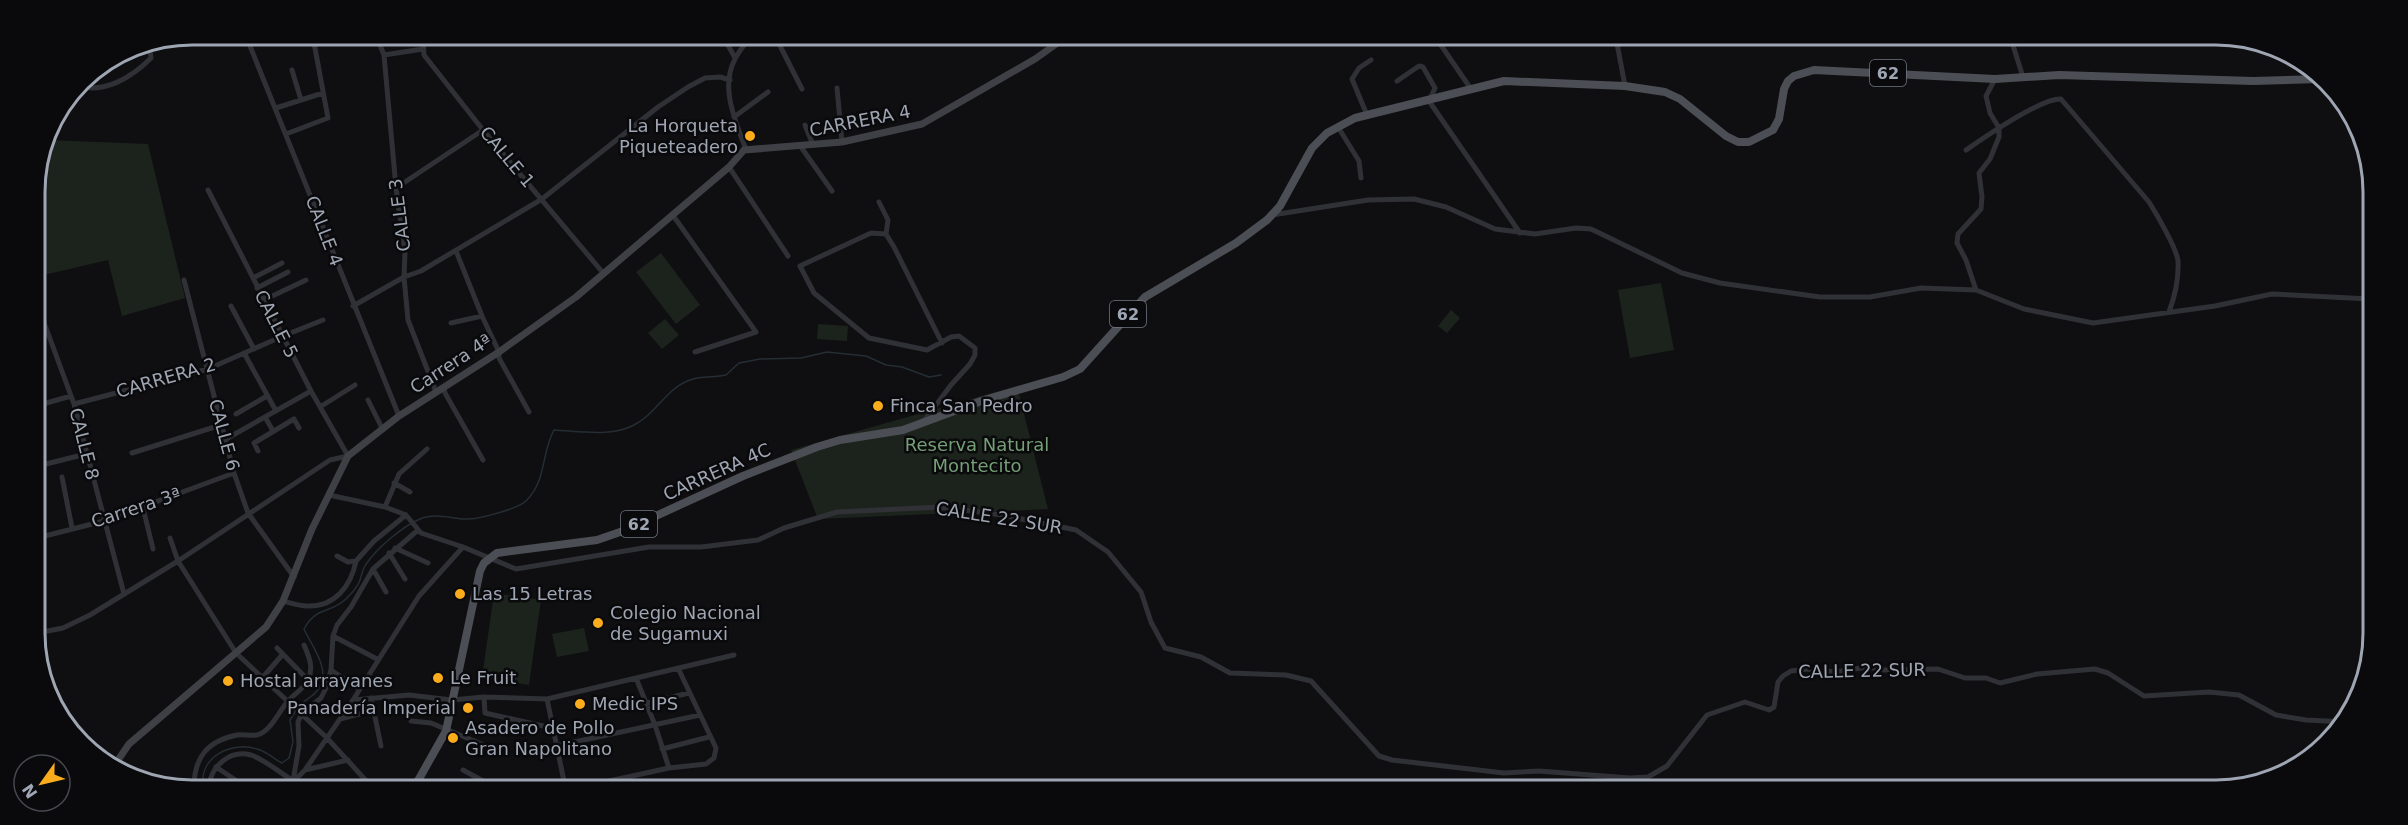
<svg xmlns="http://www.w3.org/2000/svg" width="2408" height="825" font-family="'DejaVu Sans',sans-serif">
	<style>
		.green { fill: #1c231c }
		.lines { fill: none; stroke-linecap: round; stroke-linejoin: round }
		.stream { stroke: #252e35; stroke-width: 1.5 }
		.street { stroke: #303136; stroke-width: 5 }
		.secondary { stroke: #3e4046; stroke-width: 7 }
		.primary { stroke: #4c4e55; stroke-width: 8 }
		.poi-dot { fill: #fbac1d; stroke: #0a0a0c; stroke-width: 2 }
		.labels { text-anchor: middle; stroke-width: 5; stroke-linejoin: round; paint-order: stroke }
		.shield { fill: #0a0a0c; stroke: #727781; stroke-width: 1.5 }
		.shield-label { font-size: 16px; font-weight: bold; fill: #9fa6b3 }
		.street-label { font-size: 18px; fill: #9fa6b3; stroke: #0a0a0c }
		.poi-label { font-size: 18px; fill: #9fa6b3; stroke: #0a0a0c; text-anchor: start }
		.park-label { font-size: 18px; fill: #759f77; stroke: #0a0a0c }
		.rim { fill: none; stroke: #9fa6b3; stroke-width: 3 }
	</style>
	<rect width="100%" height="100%" fill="#0f0f11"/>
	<!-- green -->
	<path class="green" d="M46 140 148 144 185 298 122 316 108 260 35 277V182Z
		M661 253 700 305 676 324 636 272Z
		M1661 283 1674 350 1630 358 1618 290Z
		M1451 310 1460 318 1447 333 1438 326Z
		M665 319 679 335 662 349 648 333Z
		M818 324 848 326 847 341 817 339Z
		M1017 386 1048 509 818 519 791 450Z
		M494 593 541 600 529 685 482 678Z
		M584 628 589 651 557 657 552 634Z"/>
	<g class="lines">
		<!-- stream -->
		<path class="stream" d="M298 708C303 700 311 698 316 692 334 672 312 647 304 629 317 605 330 615 347 598 352 593 358 586 360 580 362 574 363 567 367 563 377 548 403 526 420 519 434 513 450 518 465 519 477 520 517 509 526 501 547 480 541 453 554 430 577 431 610 437 632 426 655 416 666 388 690 380 702 375 714 378 726 375L739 363 760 359 801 358 827 352 866 356 886 365 902 367 929 377 941 375
			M203 785C200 756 232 741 257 749 266 751 274 759 282 763L289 758 293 742 290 720 295 712"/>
		<!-- street -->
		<path class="street" d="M376 35 384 55 396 188 405 252 404 277 408 320 436 392
			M423 35 424 55 483 130 604 274
			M723 36 735 58
			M775 36 802 89
			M1410 38H1415
			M1436 38 1471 89
			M1616 38 1625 86
			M2011 39 2023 77
			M250 46 399 416
			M384 55 423 49
			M292 70 301 100
			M1397 81 1419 66 1423 67 1435 88 1429 101 1520 233
			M77 86C105 94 132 77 151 58L149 43
			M837 88 842 142
			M276 108 323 93
			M1367 115 1352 79 1359 68 1371 60
			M734 117 768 92
			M805 125 813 145
			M1338 127 1359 161 1361 178
			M286 134 328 118 314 43
			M801 147 832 191
			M744 150 745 147C735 120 720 87 735 59 739 51 746 43 751 36
			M1966 150C1985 137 2041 98 2061 99L2149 202C2156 213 2177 249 2178 261 2179 279 2175 296 2169 312
			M729 167 788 256
			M396 188 483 130
			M879 202 888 220 886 234
			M672 214 756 332 695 352
			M1272 215 1368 200 1414 199 1446 207 1495 229 1535 234 1576 228 1591 229 1682 273 1720 283 1820 297H1870L1921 288 1976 290 2024 309 2093 323 2215 306 2272 294 2370 299
			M886 234 871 233 800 266 814 293 869 338 927 350 951 337 959 336 975 348V355L970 364 951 385 924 421
			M886 234 894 247 942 343
			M456 251 482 316 499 352V358L529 412
			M253 278 282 263
			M184 280 234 473 248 513 294 577
			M257 288 288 272
			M1976 290 1966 260 1957 243 1958 234 1981 209 1982 197 1979 173 1990 159 1999 137V128L1990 113 1986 96 1995 79
			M35 298 74 404 124 594
			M264 300 306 280
			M231 306 254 349
			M353 306 404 277 421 271 542 199 658 107 688 87 705 78 720 77 730 80
			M451 323 482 316
			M36 324 44 321
			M244 353 276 411
			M444 387 445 393 483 460
			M368 400 382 428
			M74 404 208 369 283 336 323 320
			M36 406 71 396
			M320 407 355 385
			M236 414 267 396
			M265 417 273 431
			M226 439 311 391
			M258 451 254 443 294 419 299 428
			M132 453 221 425
			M36 464 42 465 86 454
			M62 477 72 528
			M394 483 410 492
			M329 495 385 507 406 515 421 533 463 547 516 569 649 547H701L758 540 784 528 837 512 940 507 1002 515 1076 530 1108 552 1141 592 1151 622 1165 648 1201 657 1230 673 1286 675 1311 681 1379 756 1392 760 1504 773 1539 771 1630 778 1648 777 1667 766 1707 715 1745 702 1769 710 1774 707 1778 682 1783 676 1791 671 1808 669 1836 672 1867 667 1884 670 1938 669 1965 678H1986L2000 683 2037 674 2095 669 2108 673 2144 696 2209 692 2239 695 2276 715 2306 720 2346 722
			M385 507 399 474 427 449
			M143 508 153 549
			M37 538 104 521 234 473
			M170 538 178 561 236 653 327 738 371 786
			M395 548 428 563
			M389 553 405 579
			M337 556 348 562 356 561 374 541 406 515
			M373 569 386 592
			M283 601C291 603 299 606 307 606 335 607 351 586 356 561
			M37 633 63 628 90 615 178 561 330 460 348 456 311 391 208 190
			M333 636 377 659
			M277 648 308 680
			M37 660 51 684 60 709
			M331 670 359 689
			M263 677 283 654
			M636 678 655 725 669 768
			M484 697 485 713 552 728
			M371 698 381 746
			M547 699 565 786
			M353 700 409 695 452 700 484 697 547 699 734 655
			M647 703 689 693
			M340 719 374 710
			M411 721 431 723 491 748
			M556 746 700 715
			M662 749 709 737
			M216 767 243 785
			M305 770 348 760
			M463 770 485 782 483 786
			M293 781 299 746 298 722 302 713 321 698 326 688 331 670 333 636 337 625 351 607 373 569 418 530
			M194 785C195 756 208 741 237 735 244 734 253 737 260 734 272 729 280 709 289 700 296 693 304 688 308 680 314 667 309 657 304 645
			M209 785C212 766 230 749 251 755 265 760 281 773 293 781
			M290 785 305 770 353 700 419 596 463 547
			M586 786 669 768 706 764 714 758 716 748 678 668"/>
		<!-- secondary -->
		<path class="secondary" d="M116 763 129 744 266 627 283 601 312 529 348 456 399 416 499 352 576 297 729 167 744 150 842 142 922 124 1035 59 1066 37"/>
		<!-- primary -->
		<path class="primary" d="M415 786 446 731 480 571 484 563 497 553 597 540 623 531 743 476 817 447 840 440 903 430 984 400 1063 377 1080 369 1145 297 1236 243 1267 220 1280 206 1312 148 1327 133 1355 118 1504 81 1625 86 1665 92 1680 99 1726 136 1738 142H1749L1773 130 1779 119 1784 89 1788 81 1794 76 1814 70 1995 79 2059 75 2253 81 2320 79"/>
	</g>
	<!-- markers -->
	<g class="poi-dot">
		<circle cx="750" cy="136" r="6"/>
		<circle cx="878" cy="406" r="6"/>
		<circle cx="460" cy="594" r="6"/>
		<circle cx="598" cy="623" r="6"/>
		<circle cx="438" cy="678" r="6"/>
		<circle cx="228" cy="681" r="6"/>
		<circle cx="580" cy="704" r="6"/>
		<circle cx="468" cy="708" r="6"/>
		<circle cx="453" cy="738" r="6"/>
	</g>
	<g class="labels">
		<!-- shield labels -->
		<g class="shield">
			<rect x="1870" y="60" width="36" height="26" rx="4.5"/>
			<rect x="1110" y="301" width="36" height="26" rx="4.5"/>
			<rect x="621" y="511" width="36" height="26" rx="4.5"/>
		</g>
		<g class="shield-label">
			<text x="1888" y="79">62</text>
			<text x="1128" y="320">62</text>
			<text x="639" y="530">62</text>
		</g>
		<!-- street labels -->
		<g class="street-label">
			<text transform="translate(860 121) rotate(-11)" y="6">CARRERA 4</text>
			<text transform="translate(507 157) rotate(50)" y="6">CALLE 1</text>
			<text transform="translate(400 215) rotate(-97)" y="6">CALLE 3</text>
			<text transform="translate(324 231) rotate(69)" y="6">CALLE 4</text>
			<text transform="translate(276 324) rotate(63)" y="6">CALLE 5</text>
			<text transform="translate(451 364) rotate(-33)" y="6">Carrera 4ª</text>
			<text transform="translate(166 378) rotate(-16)" y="6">CARRERA 2</text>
			<text transform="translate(224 435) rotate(75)" y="6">CALLE 6</text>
			<text transform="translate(84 444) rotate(76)" y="6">CALLE 8</text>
			<text transform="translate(717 472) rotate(-24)" y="6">CARRERA 4C</text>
			<text transform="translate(136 508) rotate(-18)" y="6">Carrera 3ª</text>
			<text transform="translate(999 518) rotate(9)" y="6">CALLE 22 SUR</text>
			<text transform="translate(1862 671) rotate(-1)" y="6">CALLE 22 SUR</text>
		</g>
		<!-- poi labels -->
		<g class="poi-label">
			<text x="738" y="132" text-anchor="end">La Horqueta<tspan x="738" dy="21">Piqueteadero</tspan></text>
			<text x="890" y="412">Finca San Pedro</text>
			<text x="472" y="600">Las 15 Letras</text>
			<text x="610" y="619">Colegio Nacional<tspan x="610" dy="21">de Sugamuxi</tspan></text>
			<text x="450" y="684">Le Fruit</text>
			<text x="240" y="687">Hostal arrayanes</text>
			<text x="592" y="710">Medic IPS</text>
			<text x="456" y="714" text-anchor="end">Panadería Imperial</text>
			<text x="465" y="734">Asadero de Pollo<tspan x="465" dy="21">Gran Napolitano</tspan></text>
		</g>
		<!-- park labels -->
		<g class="park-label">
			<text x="977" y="451">Reserva Natural<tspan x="977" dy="21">Montecito</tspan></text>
		</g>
	</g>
	<!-- crop -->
	<path d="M0 0H2408V825H0ZM192 45H2216A147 147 0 0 1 2363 192V633A147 147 0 0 1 2216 780H192A147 147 0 0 1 45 633V192A147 147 0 0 1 192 45Z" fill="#0a0a0c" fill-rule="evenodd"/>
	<path class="rim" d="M192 45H2216A147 147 0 0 1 2363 192V633A147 147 0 0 1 2216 780H192A147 147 0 0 1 45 633V192A147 147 0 0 1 192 45Z"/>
	<!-- north arrow -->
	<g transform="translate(42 783) rotate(236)"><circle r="28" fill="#0a0a0c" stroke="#46484f" stroke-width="1.5"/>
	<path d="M0-4.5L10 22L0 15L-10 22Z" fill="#fbac1d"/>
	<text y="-9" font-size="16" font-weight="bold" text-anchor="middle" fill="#9fa6b3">N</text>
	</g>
</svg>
